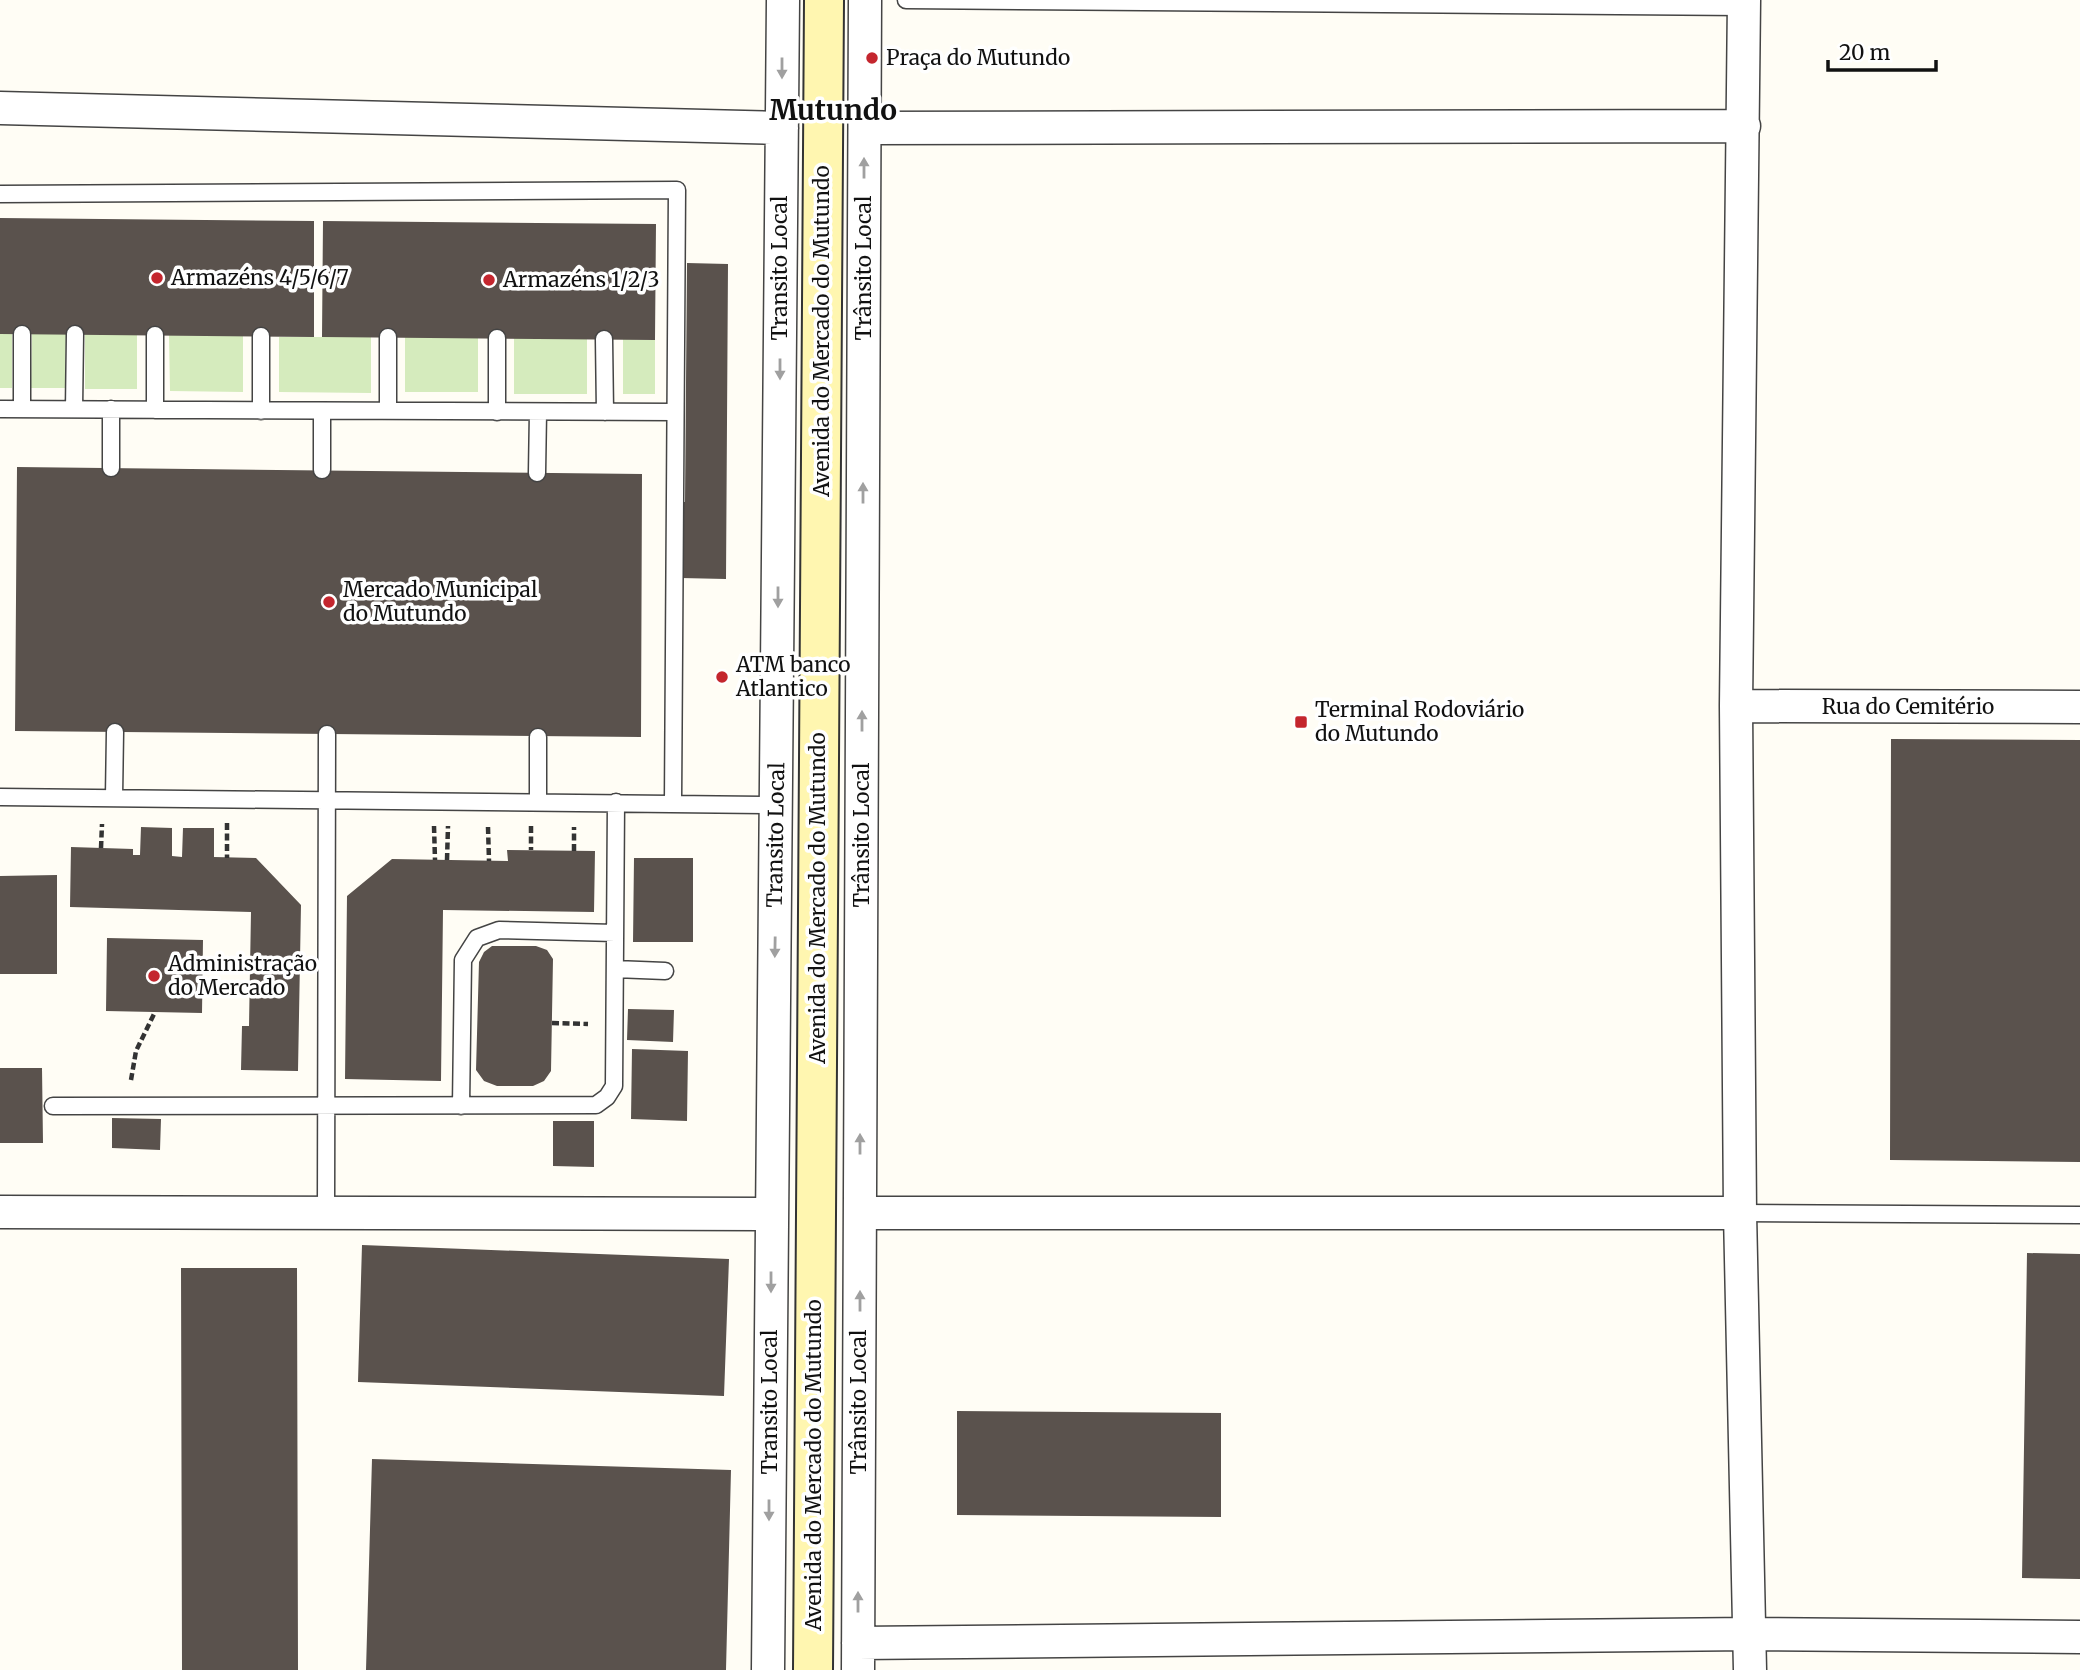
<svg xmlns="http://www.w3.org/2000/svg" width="2080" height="1670" font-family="Merriweather,serif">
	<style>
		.green { fill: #d5ebbd }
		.building { fill: #5a524d }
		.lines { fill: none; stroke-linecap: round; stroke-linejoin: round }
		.service-casing { stroke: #444; stroke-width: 19 }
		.minor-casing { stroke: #444; stroke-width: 35 }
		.secondary-casing { stroke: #333; stroke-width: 42 }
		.path { stroke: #333; stroke-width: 4.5; stroke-dasharray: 7 3.5; stroke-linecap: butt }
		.service { stroke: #fff; stroke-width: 16 }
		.minor { stroke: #fff; stroke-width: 32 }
		.secondary { stroke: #fff6b0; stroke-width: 38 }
		.oneway { fill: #a0a0a0 }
		.poi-dot { fill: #c4262e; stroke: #fff; stroke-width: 2.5 }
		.labels { text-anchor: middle; stroke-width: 7; stroke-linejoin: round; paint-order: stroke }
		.poi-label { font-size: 21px; fill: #111; stroke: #fff; text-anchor: start }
		.street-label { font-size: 21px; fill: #111; stroke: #fff }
		.district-label { font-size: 28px; font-weight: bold; fill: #111; stroke: #fff }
	</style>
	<rect width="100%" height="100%" fill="#fffdf5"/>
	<!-- green -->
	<path class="green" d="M0 334H12V388H0Z
		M32 334H66L65 388H31Z
		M85 334H137V389H85Z
		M169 335 243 336V392L170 391Z
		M279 337H371V393L279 392Z
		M405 337H478V392H405Z
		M514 338H587V394H514Z
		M623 339 655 340V394H623Z"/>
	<!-- building -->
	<path class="building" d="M0 218 314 221V337L0 334Z
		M323 221 656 224 655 340 322 337Z
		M687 263 728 264 726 579 681 578V502H685Z
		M17 467 642 474 641 737 15 731Z
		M1891 739 2080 740V1162L1890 1160Z
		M141 827 172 828V856L182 857 183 828H214V857L256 858 301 905 298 1071 241 1070 242 1026H249L251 912 70 907 71 847 133 849V855H140Z
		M507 850 595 851 594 912 443 910 441 1081 345 1079 347 896 392 859 508 861Z
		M634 858H693V942H633Z
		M57 875V974H0V876Z
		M107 938 203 940 202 1013 106 1011Z
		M492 946H536L547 950 553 959 551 1071 544 1081 533 1086H497L484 1081 476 1070 479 962 484 952Z
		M628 1009 674 1010 673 1042 627 1040Z
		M632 1049 688 1051 687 1121 631 1119Z
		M0 1068H42L43 1143H0Z
		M112 1118 161 1119 160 1150 112 1148Z
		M553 1121H594V1167L553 1166Z
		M362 1245 729 1259 724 1396 358 1382Z
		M2027 1253 2080 1254V1579L2022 1578Z
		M181 1268H297L298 1670H182Z
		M957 1411 1221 1413V1517L957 1515Z
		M372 1459 731 1470 726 1670H366Z"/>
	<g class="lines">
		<!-- service casing -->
		<g class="service-casing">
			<path id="service" d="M906 0 1744 7
				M0 194 677 190 673 803
				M261 336V411
				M388 337V411
				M497 338V412
				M604 339 605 412
				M0 409 675 412
				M22 409V334
				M74 409 75 334
				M111 409V468
				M155 410V335
				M322 411V470
				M537 473 538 412
				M0 797 776 805
				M114 797 115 732
				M538 801V737
				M615 969 665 971
				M53 1106 596 1105 607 1097 614 1086 616 802
				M461 1106 463 960 477 938 499 930 615 933
				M326 1213 327 734
				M1740 1213 2080 1215"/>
		</g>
		<!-- minor casing -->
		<g class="minor-casing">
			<path id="minor" d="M1744 0 1736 706 1740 1213 1750 1670
				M0 108 782 128
				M865 128 1744 126
				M1736 706 2080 707
				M0 1212 772 1214
				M860 1213H1740
				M858 1643 1750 1634 2080 1637
				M768 1670 783 0
				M858 1670 865 0"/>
		</g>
		<!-- secondary casing -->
		<g class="secondary-casing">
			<path id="secondary" d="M813 1670 824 0"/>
		</g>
		<!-- path -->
		<path class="path" d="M227 823V858
			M434 826 435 860
			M531 826V850
			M488 827 489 861
			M101 848 102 824
			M574 851V827
			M447 860 448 826
			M552 1023 588 1024
			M131 1080 136 1051 155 1012"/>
		<!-- service -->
		<use href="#service" class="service"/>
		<!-- minor -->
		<use href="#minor" class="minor"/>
		<!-- secondary -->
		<use href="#secondary" class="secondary"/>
	</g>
	<!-- one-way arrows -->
	<defs><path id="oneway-solid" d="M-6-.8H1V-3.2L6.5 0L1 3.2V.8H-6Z" transform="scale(1.75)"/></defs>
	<g class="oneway">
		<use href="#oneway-solid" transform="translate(782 68) rotate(90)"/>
		<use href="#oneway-solid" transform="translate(864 168) rotate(-90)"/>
		<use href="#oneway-solid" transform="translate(780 369) rotate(90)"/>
		<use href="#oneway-solid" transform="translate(863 493) rotate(-90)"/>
		<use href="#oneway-solid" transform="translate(778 597) rotate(90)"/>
		<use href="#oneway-solid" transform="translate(862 721) rotate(-90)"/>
		<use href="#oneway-solid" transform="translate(775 947) rotate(91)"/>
		<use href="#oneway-solid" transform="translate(860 1144) rotate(-90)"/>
		<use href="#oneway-solid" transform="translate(771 1282) rotate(90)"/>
		<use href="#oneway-solid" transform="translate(860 1301) rotate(-90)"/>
		<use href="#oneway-solid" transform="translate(769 1510) rotate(90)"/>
		<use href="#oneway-solid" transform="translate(858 1602) rotate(-90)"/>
	</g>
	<!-- markers -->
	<g class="poi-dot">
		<circle cx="872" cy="58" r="7"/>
		<circle cx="157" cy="278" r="7"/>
		<circle cx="489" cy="280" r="7"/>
		<circle cx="329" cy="602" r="7"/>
		<circle cx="722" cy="677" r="7"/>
		<rect x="1294" y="715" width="14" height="14" rx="3.5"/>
		<circle cx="154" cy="976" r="7"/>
	</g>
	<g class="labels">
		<!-- poi labels -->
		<g class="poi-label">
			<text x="886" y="65">Praça do Mutundo</text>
			<text x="171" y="285">Armazéns 4/5/6/7</text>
			<text x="503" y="287">Armazéns 1/2/3</text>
			<text x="343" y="597">Mercado Municipal<tspan x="343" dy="24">do Mutundo</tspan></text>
			<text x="736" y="672">ATM banco<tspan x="736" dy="24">Atlantico</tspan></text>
			<text x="1315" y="717">Terminal Rodoviário<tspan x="1315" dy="24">do Mutundo</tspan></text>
			<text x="168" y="971">Administração<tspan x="168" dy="24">do Mercado</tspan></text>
		</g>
		<!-- street labels -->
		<g class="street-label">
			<text transform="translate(780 268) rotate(-90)" y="7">Transito Local</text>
			<text transform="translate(864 268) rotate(-90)" y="7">Trânsito Local</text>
			<text transform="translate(822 331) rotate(-90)" y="7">Avenida do Mercado do Mutundo</text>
			<text x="1908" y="714">Rua do Cemitério</text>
			<text transform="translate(776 835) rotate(-89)" y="7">Transito Local</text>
			<text transform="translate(862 835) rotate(-90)" y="7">Trânsito Local</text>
			<text transform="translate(818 898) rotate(-90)" y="7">Avenida do Mercado do Mutundo</text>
			<text transform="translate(770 1402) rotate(-90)" y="7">Transito Local</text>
			<text transform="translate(859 1402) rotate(-90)" y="7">Trânsito Local</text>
			<text transform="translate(814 1465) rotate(-90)" y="7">Avenida do Mercado do Mutundo</text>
		</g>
		<!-- district labels -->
		<g class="district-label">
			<text x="833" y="120">Mutundo</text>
		</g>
	</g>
	<!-- scale -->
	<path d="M1828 60v10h108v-10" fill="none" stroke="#111111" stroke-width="3.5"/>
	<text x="1839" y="60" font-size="21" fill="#111111" stroke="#ffffff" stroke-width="5" paint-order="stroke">20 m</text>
</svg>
